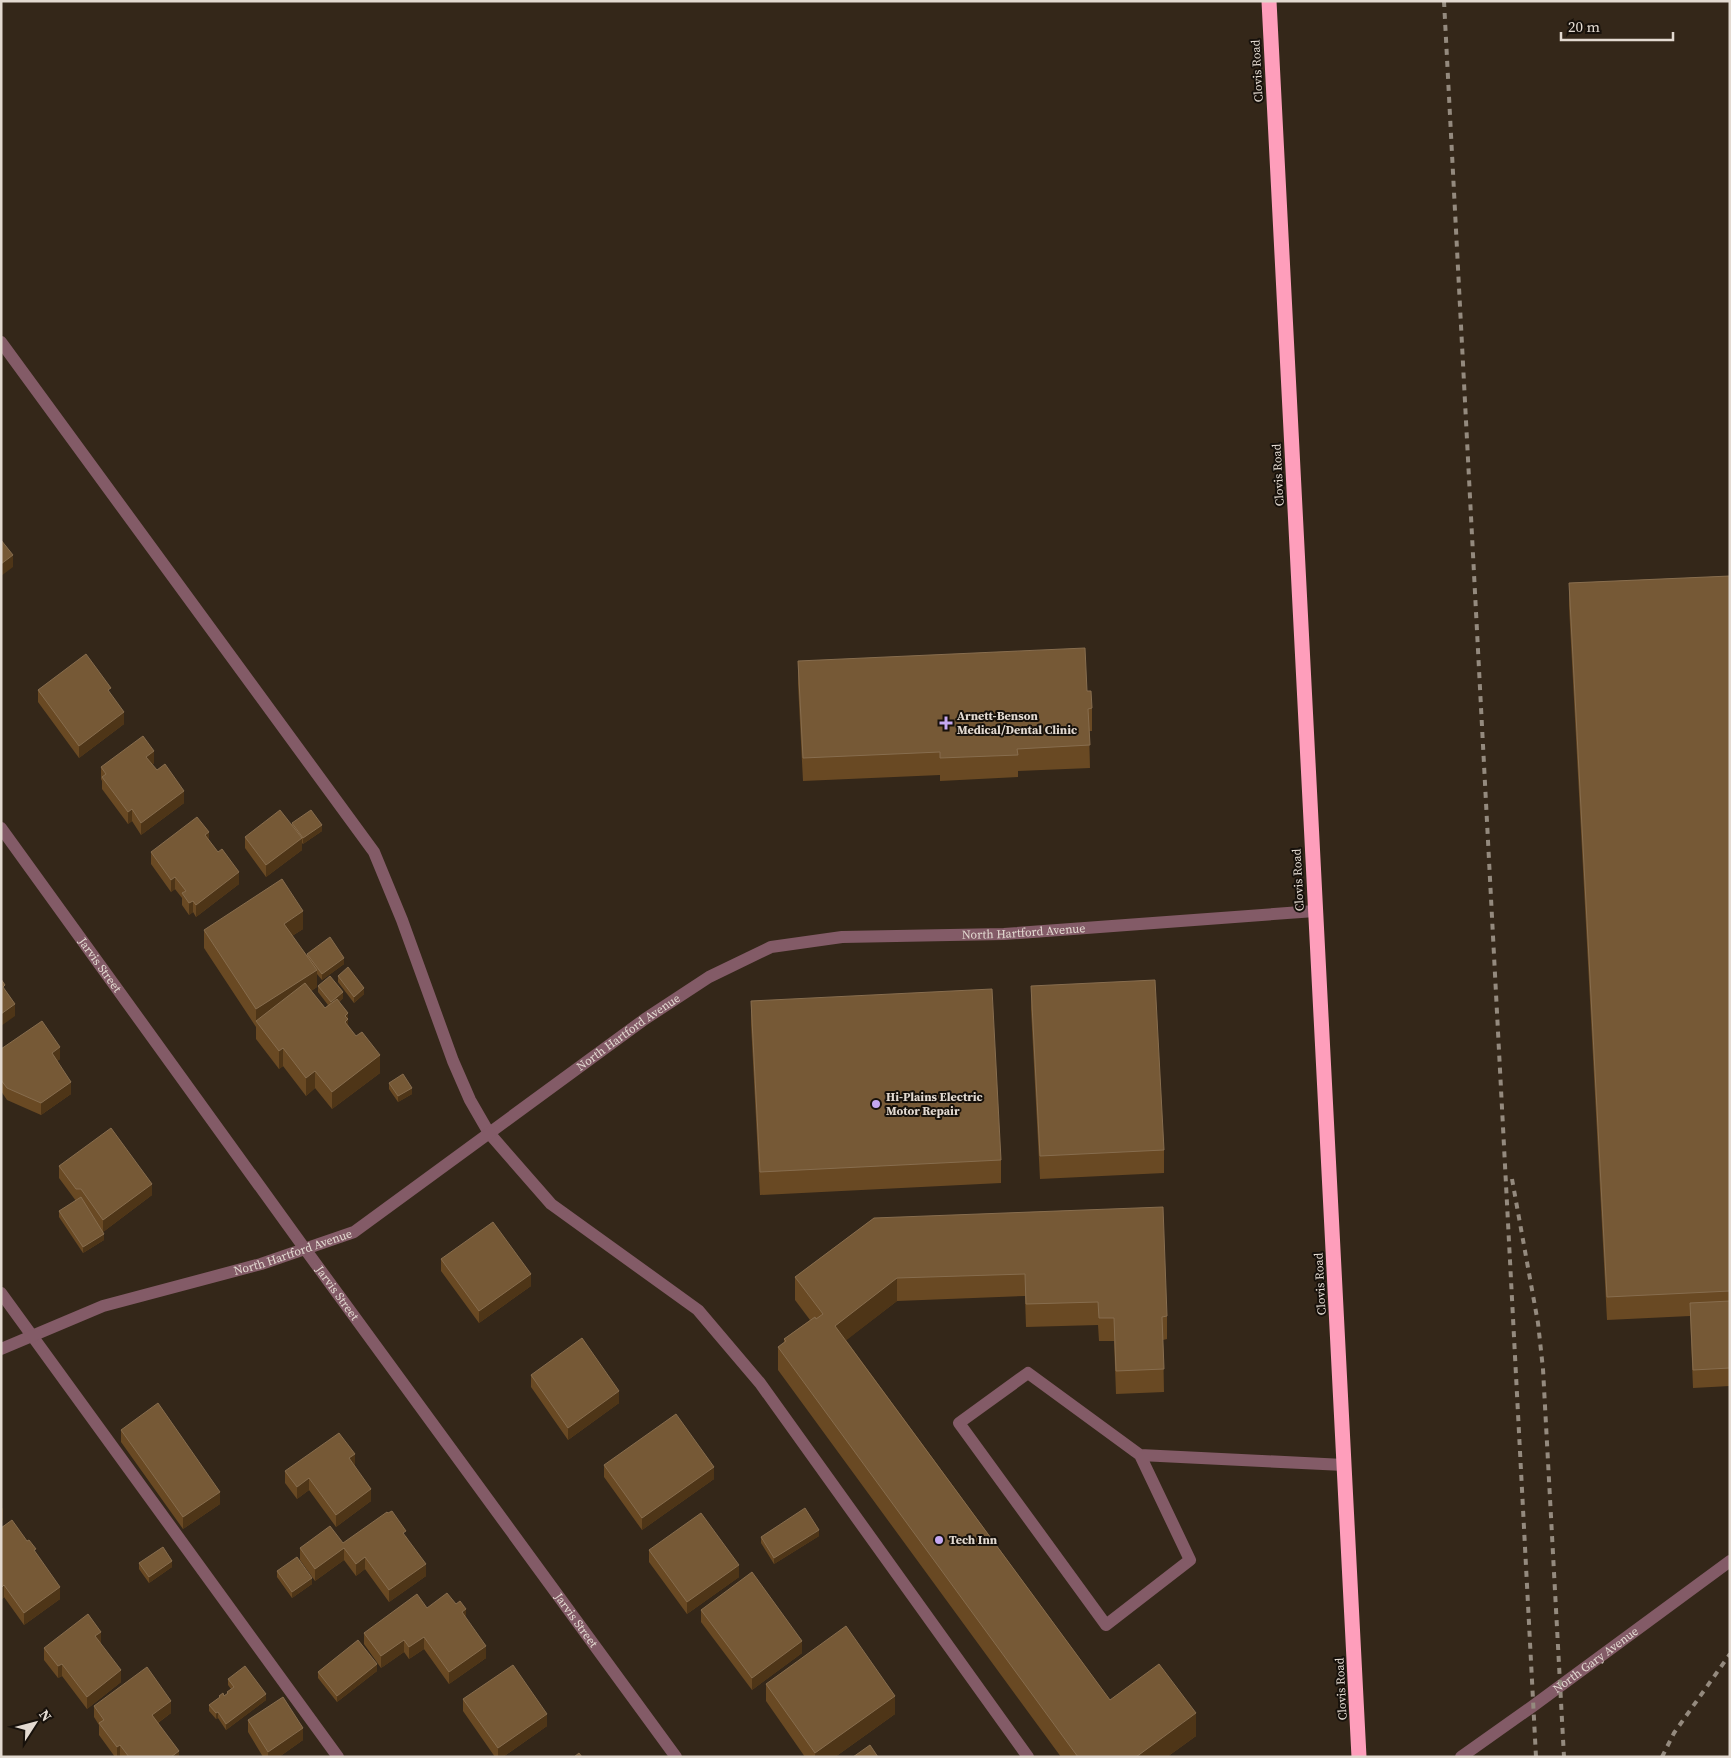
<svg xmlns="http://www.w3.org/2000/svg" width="1731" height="1758" font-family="'Source Serif 4',serif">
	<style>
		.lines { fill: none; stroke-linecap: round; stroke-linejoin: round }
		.minor { stroke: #835b67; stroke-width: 12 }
		.highway { stroke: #fe9ebb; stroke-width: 15 }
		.rail { stroke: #948a7e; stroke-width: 4; stroke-dasharray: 6 6; stroke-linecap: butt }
		.wall { fill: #694923 }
		.shaded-wall { fill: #4e3517 }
		.building { fill: #765936; stroke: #876d4e }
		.poi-dot { fill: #c4a7f1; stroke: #17110b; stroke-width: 2 }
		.labels { text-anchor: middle; stroke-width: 4; stroke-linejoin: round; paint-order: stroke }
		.street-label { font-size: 12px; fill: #e3dad1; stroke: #17110b }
		.poi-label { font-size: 12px; font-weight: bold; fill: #e3dad1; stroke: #17110b; text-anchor: start }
	</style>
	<rect width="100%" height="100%" fill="#342719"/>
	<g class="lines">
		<!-- minor -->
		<g class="minor">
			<path d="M1 342 374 852 402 920 453 1061 470 1100 489 1133 551 1204 698 1310 760 1383 1028 1757"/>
			<path id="s1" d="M1 828 305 1249 676 1757"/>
			<path d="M1 1293 338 1757"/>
			<path id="s2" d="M1 1349 103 1306 261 1264 354 1232 645 1019 709 977 771 947 842 937 1004 934 1315 911"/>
			<path d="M1140 1455 1190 1560 1106 1625 959 1423 1028 1373 1140 1455 1344 1465"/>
			<path id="s3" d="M1461 1757 1533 1706 1730 1561"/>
		</g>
		<!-- highway -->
		<path class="highway" d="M1269 1 1359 1757"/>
		<!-- rail -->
		<path class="rail" d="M1444 1 1536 1757
			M1512 1179 1538 1323 1543 1369 1564 1757
			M1662 1757 1674 1733 1730 1654"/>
	</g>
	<!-- wall -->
	<path class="wall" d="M1730 576V1386L1693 1388 1690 1316 1607 1320 1569 606V583Z
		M798 661 1087 691 1092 708V731H1089L1090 768 1018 771V777L940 781V775L803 781 798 684Z
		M38 690 124 724 79 758 38 702Z
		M154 763 152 765 184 803 141 835 132 821 128 824 102 789V781L101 779V767Z
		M292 823 322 831 303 844 302 843V850L266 877 245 848V837L292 825Z
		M209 840 239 884 196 917 193 912 189 915 182 905V898L175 889 171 892 151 864V852Z
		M303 929 292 936 307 956V954L344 964 322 980 317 974V987L311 991 325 1008 328 1005 318 992V986L343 998 339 1002 348 1013V1025L380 1073 332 1109 315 1088 306 1096 283 1066 279 1069 256 1039V1027L204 948V930Z
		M338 976 364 994 354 1003 338 982Z
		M1031 986 1164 1150V1173L1040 1179 1031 1009Z
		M751 1001 1001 1160V1183L760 1195 751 1024Z
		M1 1049 60 1059 57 1061 71 1094 41 1115 7 1100 1 1091Z
		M389 1083 412 1094 398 1102 389 1089Z
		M59 1166 152 1195 103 1232 104 1240 83 1253 59 1217V1211L76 1201 59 1178Z
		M874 1218 1167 1316V1339L1163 1340 1164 1392 1116 1394 1114 1341H1099L1098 1325 1026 1327 1025 1296 897 1301 846 1340 1110 1700 1196 1736 1167 1757H1061L778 1370V1347L784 1343V1339L810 1320 795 1300V1277Z
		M441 1259 531 1286 479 1323 441 1271Z
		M531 1375 619 1403 568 1440 531 1387Z
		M121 1430 220 1504 183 1529 121 1442Z
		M604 1465 714 1479 642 1530 604 1477Z
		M355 1466 371 1501 336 1527 309 1490 297 1499 285 1483V1471Z
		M1 1528 36 1553 60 1599 24 1625 4 1597 2 1599 1 1597Z
		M406 1536 426 1576 389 1602 365 1569 356 1576 344 1560 315 1581 300 1560V1548Z
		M819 1536 774 1564 761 1543V1537Z
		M649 1550 739 1577 687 1614 649 1562Z
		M139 1563 172 1567 149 1583 139 1569Z
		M277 1571 312 1584 292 1598 277 1577Z
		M427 1608 466 1619 486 1658 449 1684 424 1649 409 1659 404 1652 381 1668 364 1644V1633Z
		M701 1610 802 1653 752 1690 701 1622Z
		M101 1644 121 1682 87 1709 62 1676 58 1678 44 1660V1648Z
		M377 1671 337 1702 318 1678V1672Z
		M228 1679 266 1700 226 1730 218 1718 216 1719 209 1711V1705L219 1698V1696H224L227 1694V1692L231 1689 228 1685Z
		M766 1684 895 1714 835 1757H805L766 1701Z
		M463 1699 547 1726 503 1757H495L463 1711Z
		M94 1706 171 1713 158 1723 179 1757H115L99 1735V1725L94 1717Z
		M248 1720 303 1740 279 1757H263L248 1732Z"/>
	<!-- shaded-wall -->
	<path class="shaded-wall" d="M13 555V567L1 576V564Z
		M124 712V724L79 758V746Z
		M154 751V763L146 769V757Z
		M184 791V803L141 835V823Z
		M132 809V821L128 824V812Z
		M322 825V831L303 844V838Z
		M209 832V844L205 835Z
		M302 838V850L266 877V865Z
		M239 872V884L196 917V905Z
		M175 877V889L171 892V880Z
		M193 901V912L189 915V903Z
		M303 911V929L284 941V924Z
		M344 958V964L322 980V974Z
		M317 970V987L259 1025 256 1021V1009Z
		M364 988V994L354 1003V997Z
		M343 992V998L331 1008V1002Z
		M15 1004V1016L1 1026V1014Z
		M348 1013V1037L345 1040V1016Z
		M60 1047V1059L52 1065V1053Z
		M283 1048V1066L279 1069V1051Z
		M380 1055V1073L332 1109V1092Z
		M315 1071V1088L306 1096V1078Z
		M71 1082V1094L41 1115V1103Z
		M412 1088V1094L398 1102V1096Z
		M152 1184V1195L103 1232V1220Z
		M104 1234V1240L83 1253V1247Z
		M531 1274V1286L479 1323V1311Z
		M897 1278V1301L835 1349V1326Z
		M619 1391V1403L568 1440V1428Z
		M355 1454V1466L349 1458Z
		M714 1467V1479L642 1530V1518Z
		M309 1478V1490L297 1499V1487Z
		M371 1489V1501L336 1527V1515Z
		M220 1492V1504L183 1529V1517Z
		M3 1508V1520L1 1521V1509Z
		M819 1530V1536L774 1564V1558Z
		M344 1548V1560L315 1581V1569Z
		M365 1557V1569L356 1576V1564Z
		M172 1561V1567L149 1583V1577Z
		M426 1564V1576L389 1602V1590Z
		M739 1565V1577L687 1614V1602Z
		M312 1578V1584L292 1598V1592Z
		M4 1585V1597L2 1599V1587Z
		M60 1587V1599L24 1625V1613Z
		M466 1609V1621L462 1612Z
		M101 1632V1644L95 1636Z
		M424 1637V1649L409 1659V1647Z
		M404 1640V1652L381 1668V1656Z
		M802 1641V1653L752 1690V1678Z
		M486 1646V1658L449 1684V1672Z
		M62 1664V1676L58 1678V1666Z
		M377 1664V1671L337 1702V1696Z
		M121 1670V1682L87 1709V1697Z
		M266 1694V1700L226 1730V1724Z
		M895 1696V1714L835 1757H815V1753Z
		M171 1701V1713L152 1727V1715Z
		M218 1712V1718L216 1719V1713Z
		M1196 1713V1736L1167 1757H1136Z
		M547 1714V1726L503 1757H498V1748Z
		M303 1728V1740L279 1757H268V1752Z
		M120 1745V1757H117V1747Z
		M179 1751V1757H171Z"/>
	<!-- building -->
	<path class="building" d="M1 540 13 555 1 564Z
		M1730 576V1291L1607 1297 1569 583Z
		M1085 648 1087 691H1091L1092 708 1088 709 1090 745 1017 749 1018 755 940 758V752L803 758 798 661Z
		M86 654 111 688 108 690 124 712 79 746 38 690Z
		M143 736 154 751 146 757 157 770 165 764 184 791 141 823 132 809 128 812 102 777 106 774 101 767Z
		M280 810 302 838 266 865 245 837Z
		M311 810 322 825 303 838 292 823Z
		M197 817 209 832 205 835 218 852 222 849 239 872 196 905 193 901 189 903 182 893 186 891 175 877 171 880 151 852Z
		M282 879 303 911 284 924 317 970 256 1009 204 930Z
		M330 937 344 958 322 974 307 954Z
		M348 967 364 988 354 997 338 976Z
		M330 976 343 992 331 1002 318 986Z
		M1 979 5 985 3 987 15 1004 1 1014Z
		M1155 980 1164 1150 1040 1156 1031 986Z
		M305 983 325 1008 337 999 348 1013 345 1016 348 1019 345 1022 356 1036 362 1032 380 1055 332 1092 315 1071 306 1078 283 1048 279 1051 256 1021Z
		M992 989 1001 1160 760 1172 751 1001Z
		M42 1021 60 1047 52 1053 71 1082 41 1103 7 1088 1 1080V1049Z
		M403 1074 412 1088 398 1096 389 1083Z
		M111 1128 152 1184 103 1220 81 1189H76L59 1166Z
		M81 1197 104 1234 83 1247 59 1211Z
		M1163 1207 1167 1316 1162 1317 1164 1369 1116 1371 1114 1318H1099L1098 1302 1026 1304 1025 1274 897 1278 835 1326 1110 1700 1159 1664 1196 1713 1136 1757H1078L778 1347 786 1341 784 1339 815 1317 816 1319 823 1314 795 1277 874 1218Z
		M493 1222 531 1274 479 1311 441 1259Z
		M1730 1301V1368L1693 1370 1690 1303Z
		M582 1338 619 1391 568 1428 531 1375Z
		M158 1403 220 1492 183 1517 121 1430Z
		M676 1414 714 1467 642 1518 604 1465Z
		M339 1433 355 1454 349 1458 371 1489 336 1515 309 1478 297 1487 285 1471Z
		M805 1508 819 1530 774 1558 761 1537Z
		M392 1511 406 1531 403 1533 426 1564 389 1590 365 1557 356 1564 344 1548 315 1569 300 1548 330 1526 343 1543 387 1512 388 1513Z
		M701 1513 739 1565 687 1602 649 1550Z
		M12 1520 27 1541 29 1540 36 1549 34 1550 60 1587 24 1613 4 1585 2 1587 1 1585V1528Z
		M163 1547 172 1561 149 1577 139 1563Z
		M297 1557 312 1578 292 1592 277 1571Z
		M752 1572 802 1641 752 1678 701 1610Z
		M447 1593 456 1604 460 1601 466 1609 462 1612 486 1646 449 1672 424 1637 409 1647 404 1640 381 1656 364 1633 417 1594 427 1608Z
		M88 1614 101 1632 95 1636 121 1670 87 1697 62 1664 58 1666 44 1648Z
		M846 1626 895 1696 815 1753 766 1684Z
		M358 1640 377 1664 337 1696 318 1672Z
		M513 1665 547 1714 498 1748 463 1699Z
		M245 1666 266 1694 226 1724 218 1712 216 1713 209 1705 220 1697 219 1696 223 1693 224 1696 228 1693 227 1692 234 1687 228 1679Z
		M147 1667 171 1701 152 1715 179 1751 171 1757H129L120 1745 117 1747 99 1723 104 1720 94 1706Z
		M283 1697 303 1728 268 1752 248 1720Z
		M870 1745 878 1757H853Z
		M579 1753 582 1757H574Z"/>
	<!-- markers -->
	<g class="poi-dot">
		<path d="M943.5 715.5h5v5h5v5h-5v5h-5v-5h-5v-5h5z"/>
		<circle cx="876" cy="1104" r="5"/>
		<circle cx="939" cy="1540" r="5"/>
	</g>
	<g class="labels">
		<!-- street labels -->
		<g class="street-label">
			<text transform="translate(1257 71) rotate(-93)" y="4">Clovis Road</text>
			<text transform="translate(1278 475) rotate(-93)" y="4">Clovis Road</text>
			<text transform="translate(1298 880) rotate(-93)" y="4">Clovis Road</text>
			<text dy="4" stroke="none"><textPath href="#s2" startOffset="1132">North Hartford Avenue</textPath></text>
			<text dy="4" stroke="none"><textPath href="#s1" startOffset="169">Jarvis Street</textPath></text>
			<text dy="4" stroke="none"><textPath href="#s2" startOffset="712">North Hartford Avenue</textPath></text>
			<text dy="4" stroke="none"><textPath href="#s2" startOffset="308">North Hartford Avenue</textPath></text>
			<text transform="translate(1320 1284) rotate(-93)" y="4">Clovis Road</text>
			<text dy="4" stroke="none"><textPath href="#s1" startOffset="574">Jarvis Street</textPath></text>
			<text dy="4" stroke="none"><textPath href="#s1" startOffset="979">Jarvis Street</textPath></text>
			<text dy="4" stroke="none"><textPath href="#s3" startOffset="166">North Gary Avenue</textPath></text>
			<text transform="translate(1341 1689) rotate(-93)" y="4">Clovis Road</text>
		</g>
		<!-- poi labels -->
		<g class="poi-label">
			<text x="957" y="720">Arnett-Benson<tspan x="957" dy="14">Medical/Dental Clinic</tspan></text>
			<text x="886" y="1101">Hi-Plains Electric<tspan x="886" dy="14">Motor Repair</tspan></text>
			<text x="949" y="1544">Tech Inn</text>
		</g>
	</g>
	<!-- border -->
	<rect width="1731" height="1758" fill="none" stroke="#e3dad1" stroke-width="5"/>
	<!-- north arrow -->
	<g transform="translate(35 1723) rotate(54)" stroke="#17110b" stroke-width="4" paint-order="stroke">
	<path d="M0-4L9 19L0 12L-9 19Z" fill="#e3dad1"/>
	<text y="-8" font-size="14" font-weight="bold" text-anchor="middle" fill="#e3dad1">N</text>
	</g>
	<!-- scale -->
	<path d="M1561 32v8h112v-8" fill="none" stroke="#e3dad1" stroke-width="2.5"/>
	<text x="1568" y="32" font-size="15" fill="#e3dad1" stroke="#17110b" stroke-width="4" paint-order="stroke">20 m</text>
</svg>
